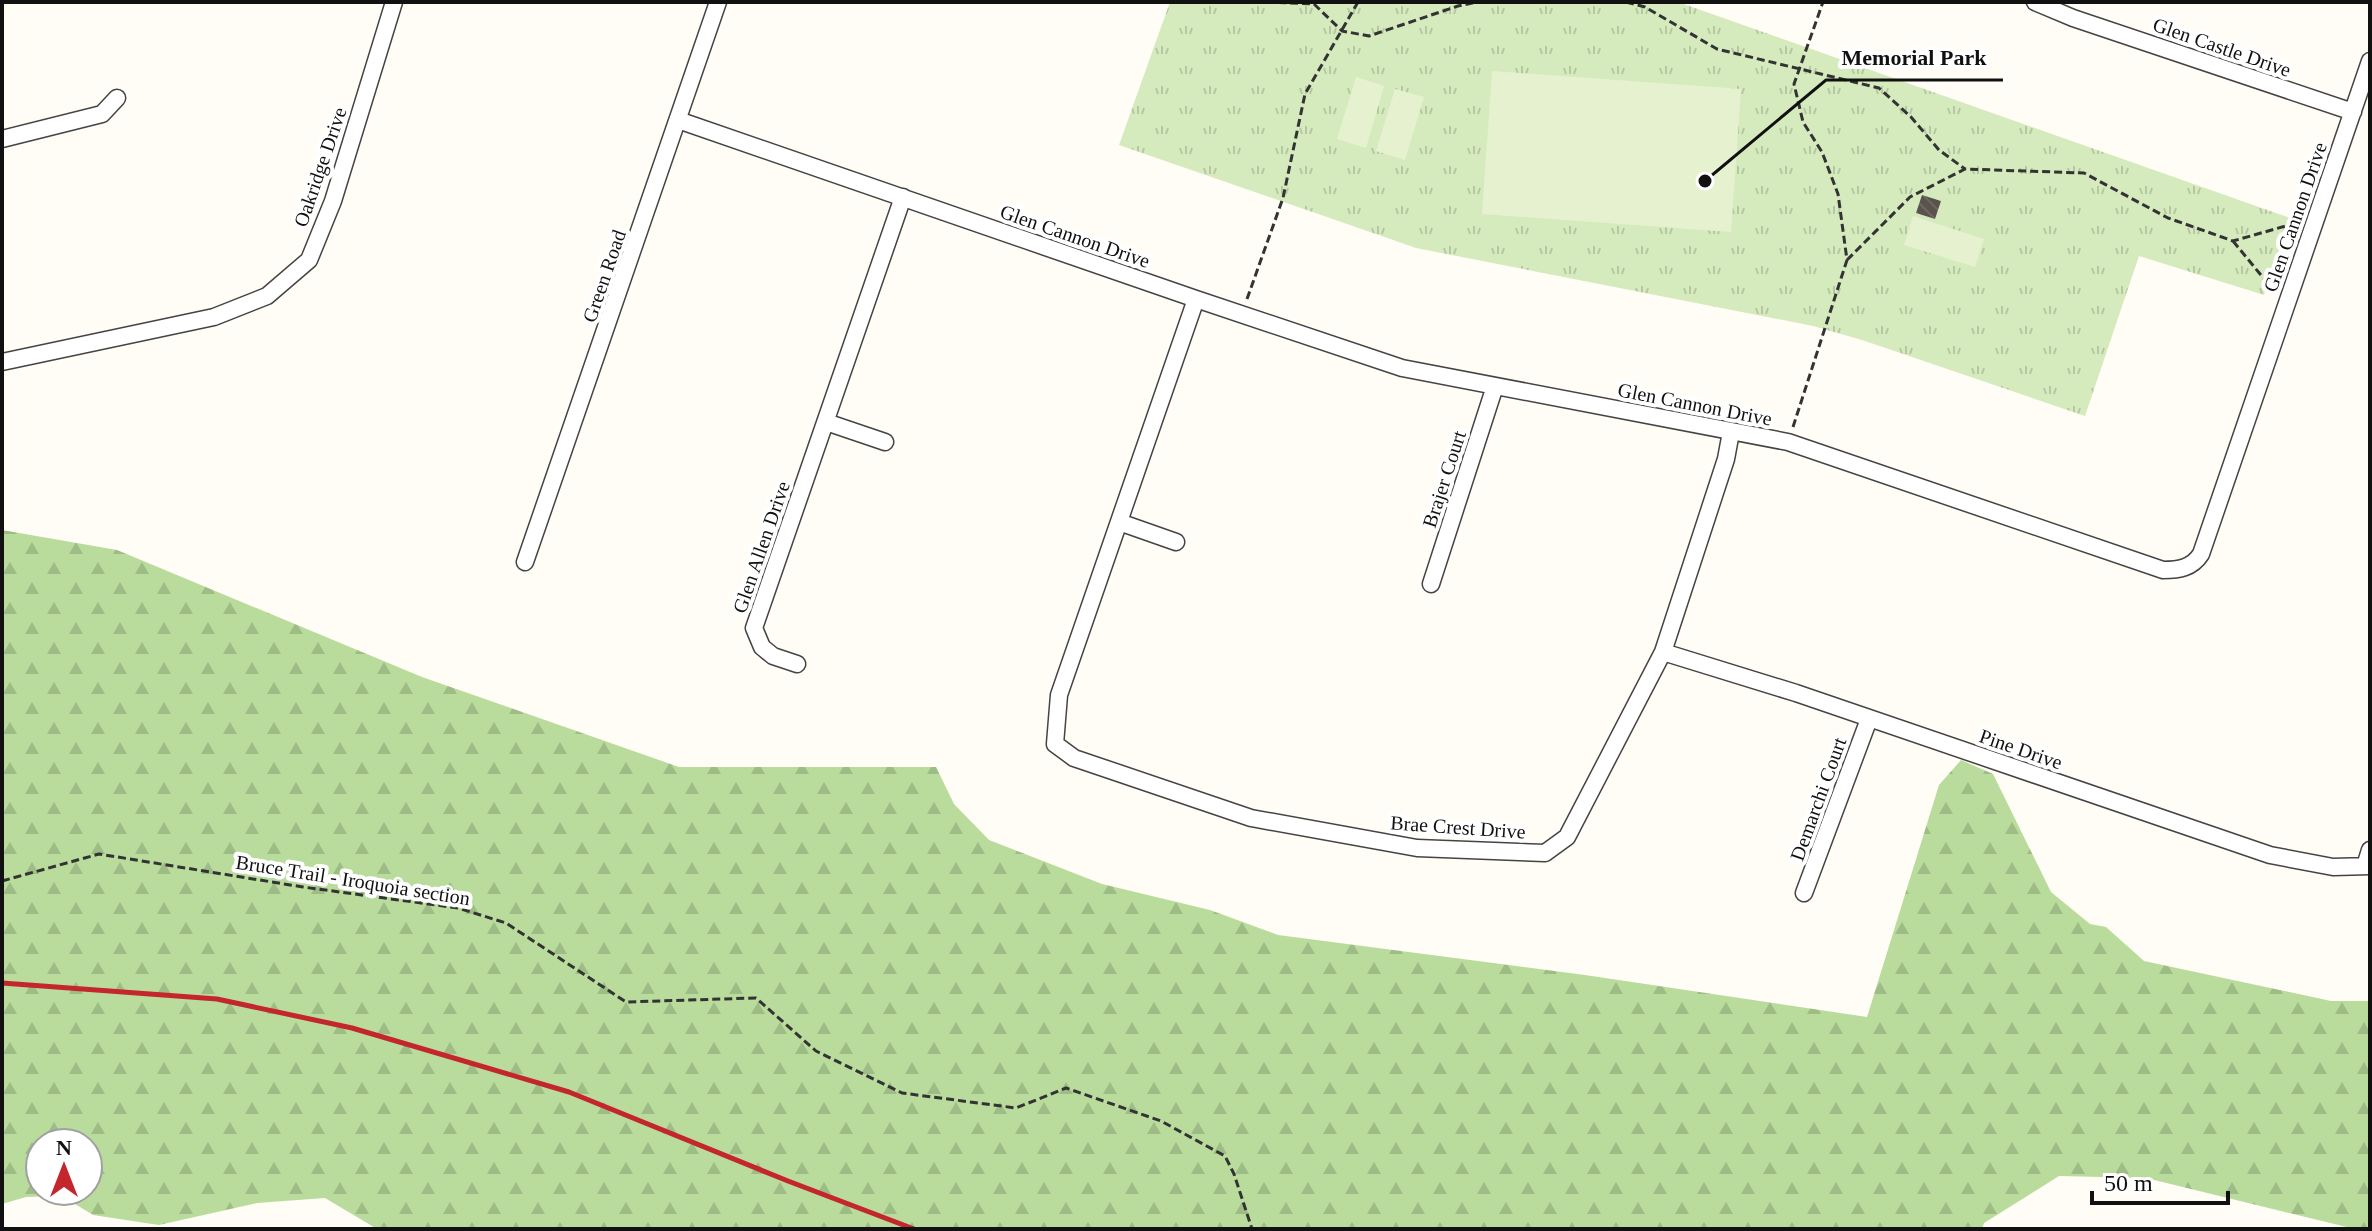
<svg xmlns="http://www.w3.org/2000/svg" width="2372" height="1231" font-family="'Times New Roman',serif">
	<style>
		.grass { fill: url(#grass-tufts) }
		.forest { fill: url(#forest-firs); fill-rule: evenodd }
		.pitch { fill: #e6f2cf }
		.building { fill: url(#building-back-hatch) }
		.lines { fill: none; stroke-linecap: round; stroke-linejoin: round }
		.street-casing { stroke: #444; stroke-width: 19 }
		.path { stroke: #333; stroke-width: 3; stroke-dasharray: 8 4; stroke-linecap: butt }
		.street { stroke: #fff; stroke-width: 16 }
		.rail { stroke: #c4262e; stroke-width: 5 }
		.labels { text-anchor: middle; stroke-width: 8; stroke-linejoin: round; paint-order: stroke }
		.street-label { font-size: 20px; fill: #111; stroke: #fff }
		.leader { fill: none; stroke: #111; stroke-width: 3 }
		.callout-dot { fill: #111; stroke: #fff; stroke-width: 3 }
		.callout-label { font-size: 22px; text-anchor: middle; font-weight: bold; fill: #111; stroke: #fff; stroke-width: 8; stroke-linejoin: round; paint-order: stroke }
	</style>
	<defs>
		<pattern id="grass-tufts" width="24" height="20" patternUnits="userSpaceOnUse" patternTransform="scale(2)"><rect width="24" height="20" fill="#d5ebbd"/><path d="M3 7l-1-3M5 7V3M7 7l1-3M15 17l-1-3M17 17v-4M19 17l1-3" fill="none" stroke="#b6c8a1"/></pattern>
		<pattern id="forest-firs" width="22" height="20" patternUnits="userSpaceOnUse" patternTransform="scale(2)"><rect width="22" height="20" fill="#b9dc9c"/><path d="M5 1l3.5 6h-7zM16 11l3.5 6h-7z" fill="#9ebc85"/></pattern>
		<pattern id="building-back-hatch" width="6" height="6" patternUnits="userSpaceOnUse" patternTransform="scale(2)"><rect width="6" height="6" fill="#5a524d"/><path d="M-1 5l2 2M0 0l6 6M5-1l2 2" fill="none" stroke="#6d6662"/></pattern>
	</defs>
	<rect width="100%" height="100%" fill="#fffdf5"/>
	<!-- grass -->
	<path class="grass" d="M1170 2H1678L2290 218 2264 295 2139 256 2085 416 1862 340 1813 326 1416 248 1119 145Z"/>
	<!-- forest -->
	<path class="forest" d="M2 530 117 550 422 677 679 767H936L954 804 989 840 1102 884 1210 910 1278 935 1585 975 1867 1017 1939 785 1961 760 1993 774 2051 892 2090 924 2106 927 2144 961 2331 1001H2370V1225L2369 1229H2355L2146 1178 2059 1176 1984 1223 1982 1229H377L325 1198 257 1203 159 1225 93 1215 62 1196 26 1197 2 1204ZM40 1143H88V1191H40Z"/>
	<!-- pitch -->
	<path class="pitch" d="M1492 71 1741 89 1731 232 1482 214Z
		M1356 77 1384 86 1366 148 1337 139Z
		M1395 89 1424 97 1405 160 1376 151Z
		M1913 216 1984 239 1975 267 1904 245Z"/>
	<!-- building -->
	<path class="building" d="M1922 195 1941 201 1935 219 1916 213Z"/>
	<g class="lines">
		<!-- street casing -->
		<g class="street-casing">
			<path id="street" d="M2035 2 2073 18 2353 112
				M678 120 1196 299 1402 368 1788 442 2163 570C2179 570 2192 568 2201 554L2370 61
				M2 139 102 114 117 98
				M1196 299 1059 695 1055 744 1074 758 1251 818 1417 848 1545 853 1567 837 1663 652 1726 459 1731 432
				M2 362 214 317 267 296 309 260 333 201 394 2
				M826 422 885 442
				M1119 522 1176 542
				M525 562 718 2
				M1431 584 1495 386
				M1663 652 1796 693 2270 855 2333 867 2370 866
				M797 664 773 656 762 647 754 628 903 197
				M2365 866 2370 850
				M1804 893 1869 719"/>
		</g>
		<!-- path -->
		<path class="path" d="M1266 2 1314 4 1342 31 1369 36 1458 6 1477 2
			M1626 2 1645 7 1717 49 1879 88 1911 117 1939 150 1965 169
			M2233 241 2274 291
			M1847 260 1910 197 1965 169 2084 173 2168 218 2233 241 2296 223
			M1247 299 1283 198 1305 94 1358 2
			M1793 427 1847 260 1838 194 1822 152 1803 122 1794 84 1823 2
			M2 881 99 854 303 887 458 908 506 923 626 1002 756 998 816 1051 902 1093 1016 1108 1066 1088 1161 1121 1225 1156 1234 1174 1252 1229"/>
		<!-- street -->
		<use href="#street" class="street"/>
		<!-- rail -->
		<path class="rail" d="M2 983 217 999 352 1028 569 1092 788 1181 914 1229"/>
	</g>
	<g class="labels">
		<!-- street labels -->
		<g class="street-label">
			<text transform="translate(2222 47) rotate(19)" y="7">Glen Castle Drive</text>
			<text transform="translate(320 167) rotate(-71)" y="7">Oakridge Drive</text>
			<text transform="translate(2295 217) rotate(-71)" y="7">Glen Cannon Drive</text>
			<text transform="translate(1075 236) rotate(19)" y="7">Glen Cannon Drive</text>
			<text transform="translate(604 276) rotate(-71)" y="7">Green Road</text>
			<text transform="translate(1695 404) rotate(11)" y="7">Glen Cannon Drive</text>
			<text transform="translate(1444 479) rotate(-72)" y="7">Brajer Court</text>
			<text transform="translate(761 547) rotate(-71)" y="7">Glen Allen Drive</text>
			<text transform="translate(2021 749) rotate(19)" y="7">Pine Drive</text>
			<text transform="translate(1818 799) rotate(-70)" y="7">Demarchi Court</text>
			<text transform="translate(1458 827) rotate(4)" y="7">Brae Crest Drive</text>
			<text transform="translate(353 880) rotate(9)" y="7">Bruce Trail - Iroquoia section</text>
		</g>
	</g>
	<!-- callouts -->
	<path class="leader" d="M1705 181L1826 80H2003"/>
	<circle class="callout-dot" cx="1705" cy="181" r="8"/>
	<g class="callout-label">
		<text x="1914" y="65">Memorial Park</text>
	</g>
	<!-- border -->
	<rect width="2372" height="1231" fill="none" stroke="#111111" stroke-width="8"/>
	<!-- north arrow -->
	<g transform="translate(64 1167)"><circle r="38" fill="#ffffff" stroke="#a0a0a0" stroke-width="2"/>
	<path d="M0-6L14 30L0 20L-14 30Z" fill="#c4262e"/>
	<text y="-12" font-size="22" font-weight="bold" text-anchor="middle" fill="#111111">N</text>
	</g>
	<!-- scale -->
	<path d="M2092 1191v12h136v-12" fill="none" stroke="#111111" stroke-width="4"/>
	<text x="2104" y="1191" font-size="24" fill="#111111" stroke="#ffffff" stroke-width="6" paint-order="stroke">50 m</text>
</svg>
